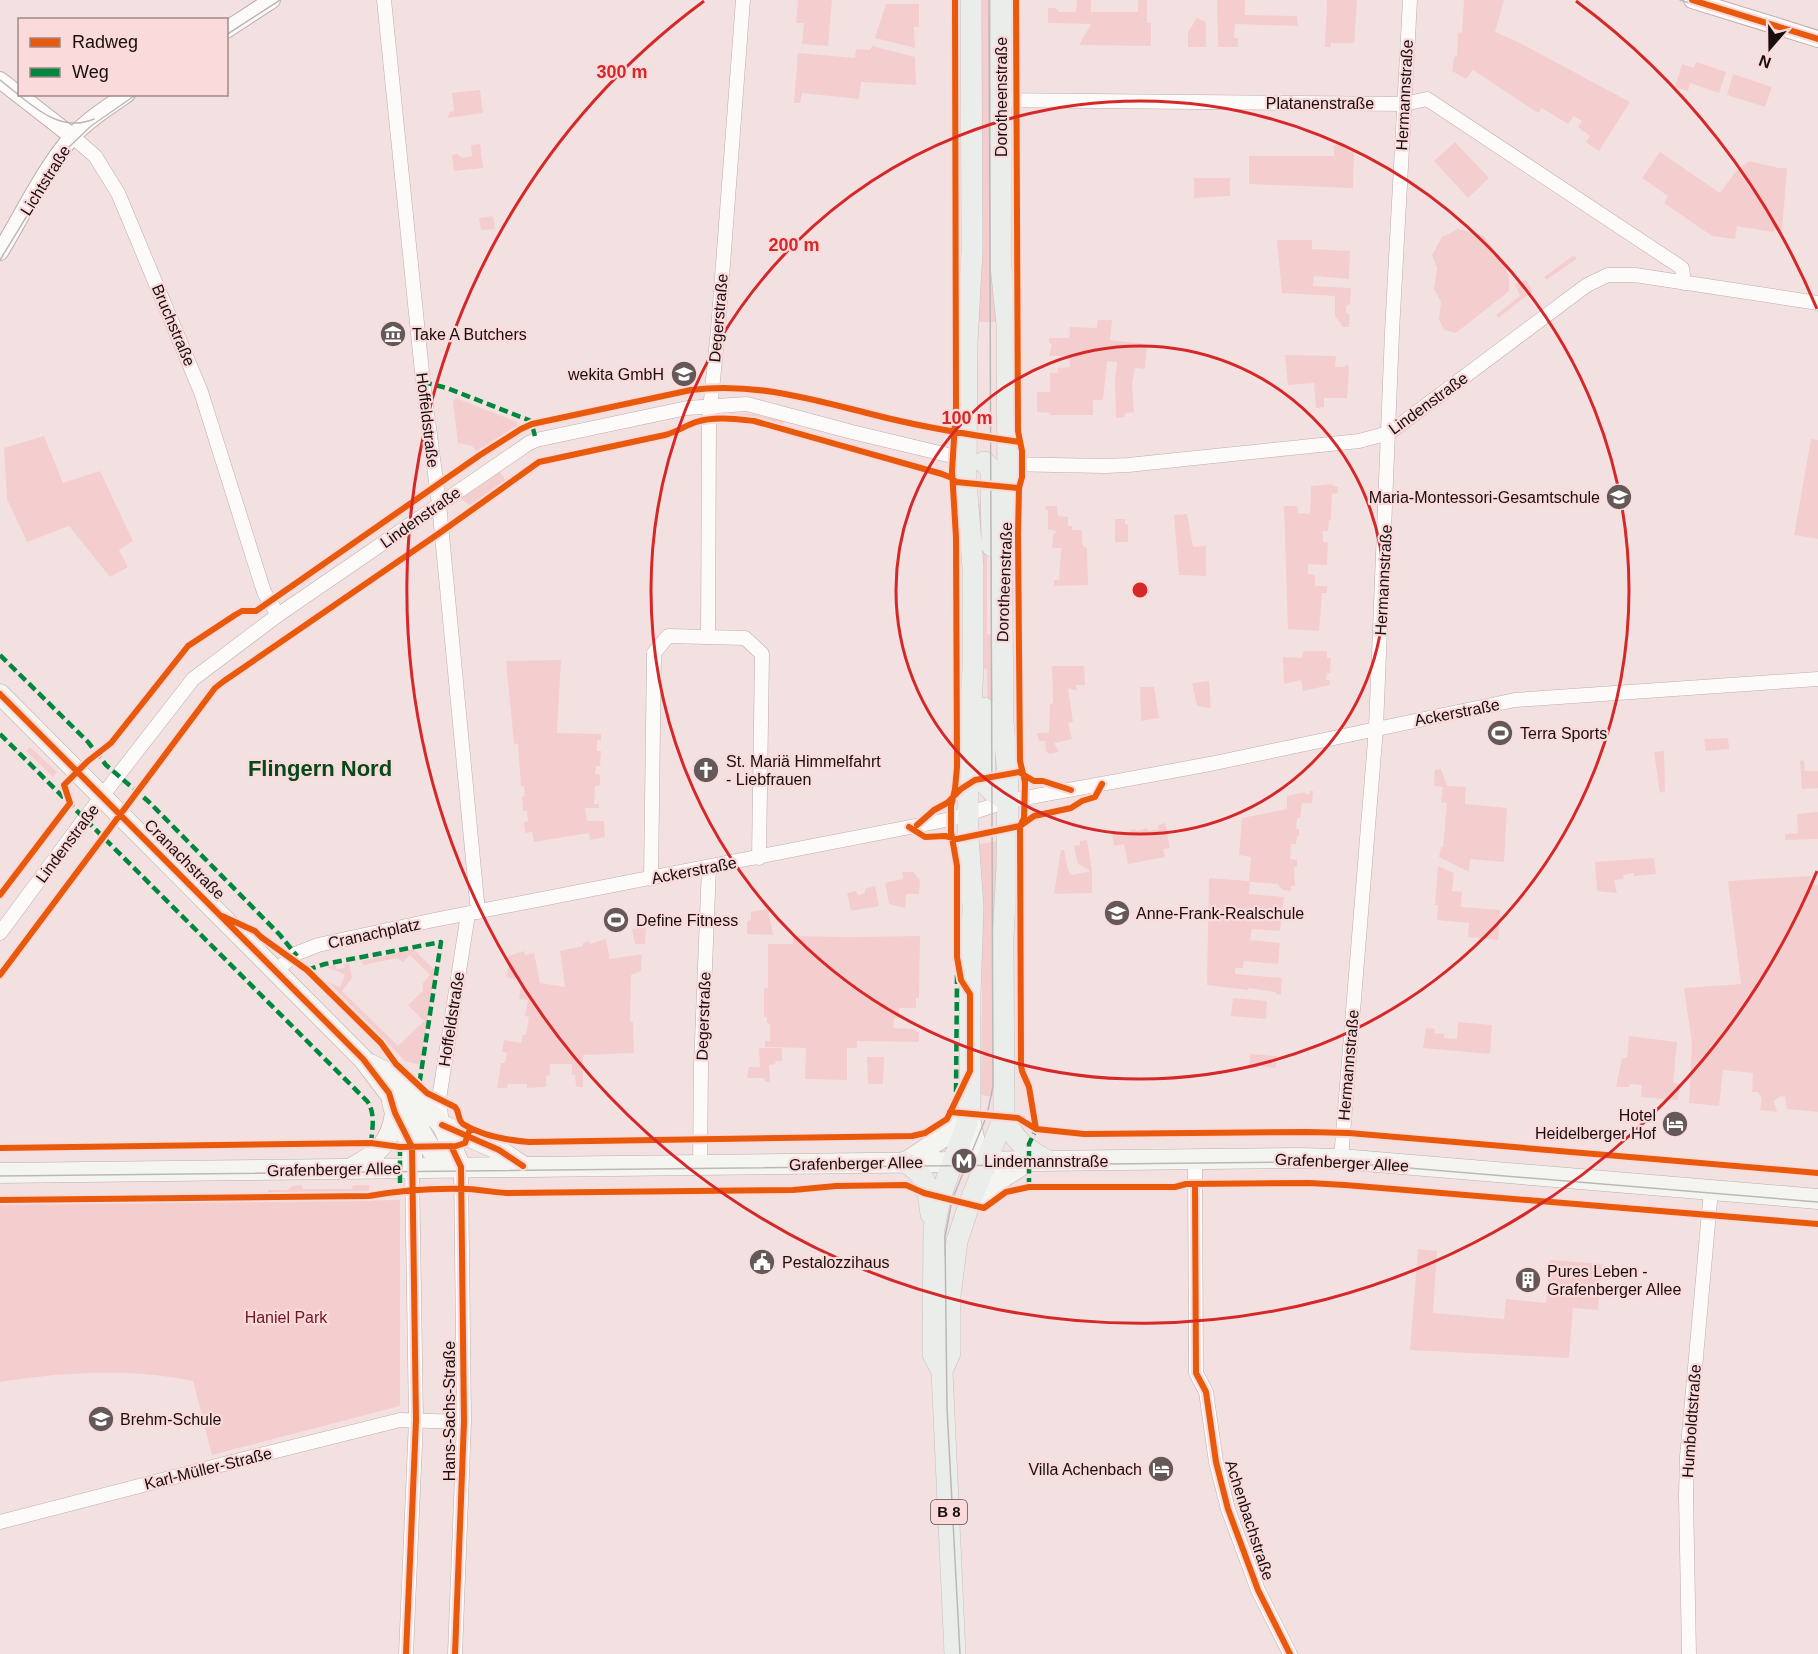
<svg xmlns="http://www.w3.org/2000/svg" width="1818" height="1654" font-family="Arial,sans-serif">
	<style>
		.green { fill: #f4cece }
		.lines { fill: none; stroke-linecap: round; stroke-linejoin: round }
		.minor-casing { stroke: #bcaeae; stroke-width: 15 }
		.tertiary-casing { stroke: #bcaeae; stroke-width: 18 }
		.secondary-casing { stroke: #bcaeae; stroke-width: 21 }
		.primary-casing { stroke: #c8c0c0; stroke-width: 22 }
		.minor { stroke: #fdfafa; stroke-width: 14 }
		.tertiary { stroke: #fdfafa; stroke-width: 16 }
		.secondary { stroke: #f4f4f1; stroke-width: 20 }
		.primary { stroke: #eaede9; stroke-width: 21 }
		.tram { stroke: #bdb8b8; stroke-width: 1.5 }
		.quiet { stroke: #00873e; stroke-width: 4.5; stroke-dasharray: 9 4.5; stroke-linecap: butt }
		.cycleway-casing { stroke: #fadada; stroke-width: 10 }
		.cycleway { stroke: #e8590c; stroke-width: 6 }
		.ring { fill: none; stroke: #d62828; stroke-width: 3 }
		.labels { text-anchor: middle; stroke-width: 4.5; stroke-linejoin: round; paint-order: stroke }
		.shield { fill: #fadada; stroke: #5c4b4b; stroke-width: 1.5 }
		.shield-label { font-size: 15px; font-weight: bold; fill: #190e0e }
		.street-label { font-size: 16px; fill: #190e0e; stroke: #fadada }
		.poi-label { font-size: 16px; fill: #190e0e; stroke: #fadada; text-anchor: start }
		.park-label { font-size: 16px; fill: #6f1622; stroke: #fadada }
		.district-label { font-size: 22px; font-weight: bold; fill: #054819; stroke: #fadada }
		.centre { fill: #d62828; stroke: #fadada; stroke-width: 3 }
		.ring-label { font-size: 18px; text-anchor: middle; font-weight: bold; fill: #d62828; stroke: #fadada; stroke-width: 4.5; stroke-linejoin: round; paint-order: stroke }
	</style>
	<rect width="100%" height="100%" fill="#f3e1e1"/>
	<!-- green -->
	<path class="green" d="M798 0H832L828 46 802 44 804 23H796Z
		M978 0H993L999 322H974Z
		M1077 0H1091V12H1138V0H1147V23H1151V46L1079 45 1091 24 1048 23V8H1055L1059 12H1076Z
		M1217 0H1245V15L1297 16 1298 26 1235 24 1234 38H1238V47H1218Z
		M1327 0H1357L1354 43H1331V47H1325Z
		M1464 0H1504L1495 32 1520 43 1630 102 1599 151 1586 142 1590 136 1578 127 1582 121 1574 116 1568 124 1542 108 1538 113 1473 70 1466 79 1452 71 1454 57 1457 56 1458 33 1462 32Z
		M886 4H919V27H914L915 48 875 38Z
		M1197 18 1206 22V47H1188V32Z
		M872 46 915 57 916 85 861 82 859 99 802 93 800 103H794L798 53 855 58 856 49 870 50Z
		M1696 62 1726 72 1719 93 1690 83 1688 91 1675 87 1682 64 1694 68Z
		M1733 74 1772 87 1765 107 1727 95Z
		M480 90 483 113 448 118 449 112 454 111 452 93Z
		M1455 142 1489 178 1468 198 1434 161Z
		M480 144 483 168 454 171 452 155 457 154 462 158 472 156 471 145Z
		M1334 145H1346L1350 151H1354L1353 188 1249 184V156H1334Z
		M1660 152 1720 193 1736 171 1749 161 1779 168H1787L1782 231 1774 230 1773 232 1737 226 1735 239 1712 236 1664 203 1668 196 1642 178Z
		M1194 178H1230V196L1194 198Z
		M493 216 495 229 481 230 479 218Z
		M1458 229 1484 236 1502 262 1509 276V291L1456 333 1444 330 1439 319 1441 302 1434 289 1437 268 1432 255 1442 237Z
		M1277 240H1312V249L1350 251 1349 279 1314 276 1313 286 1351 288 1350 304 1346 306V312L1350 315 1349 327H1343L1335 316V296L1282 293Z
		M1574 255 1577 259 1546 280 1544 277Z
		M1526 280 1533 291 1498 318 1496 315 1520 296 1515 284Z
		M1098 320H1112L1110 340 1147 344 1145 369 1135 368 1132 383 1134 412 1125 413V417L1116 418 1115 381 1117 362 1107 361 1103 400H1093V415H1050V413L1037 412V392H1050V373H1058V368L1070 367 1069 356H1049L1052 344 1049 343V338H1069L1070 327 1097 328Z
		M1285 355 1336 356 1335 367H1344L1347 364 1349 367 1347 398H1324V407L1316 408 1314 383 1288 385Z
		M456 398 517 422V426L476 451 472 446 458 443 453 401Z
		M730 413 753 414 784 421 782 427 747 417 730 416Z
		M44 436 63 483 100 471 133 541 119 550 128 567 110 577 69 526 27 542 7 499 4 448Z
		M1811 439 1818 440V539L1794 535Z
		M500 472 506 481 470 506 461 499Z
		M1332 484 1333 486 1338 487V493L1332 494 1331 520H1329L1328 531H1323V542L1328 543 1327 565 1308 564V574L1315 575V586H1327V593H1322L1319 631 1288 629 1284 506H1297L1298 513 1310 514 1311 486Z
		M980 498 987 499V634L995 635 1000 756 995 757 988 764 987 669 981 668 975 505 980 504Z
		M1046 506H1057L1058 516 1068 517V526H1072V530H1082V545L1087 548 1088 585 1054 586V580H1059L1061 548H1052L1053 535 1057 531 1048 529V510H1045Z
		M1187 514 1193 547 1206 546V576L1179 575 1174 515Z
		M1115 519H1125V524L1128 525V542H1115Z
		M1303 651H1327V658H1331L1330 673H1327L1326 680H1330V685L1303 691 1301 680 1284 684 1283 657 1302 658Z
		M561 660 557 733 601 734V740H597V751H601L600 766H596L595 774 600 775V785L595 786 594 804H599V808H585L587 821H604L605 837 590 840 589 833 534 842 532 832 525 833 524 822 528 821 527 811H523L522 797 525 796 524 786H521L518 744H514L506 661Z
		M1052 666H1084L1085 685H1076L1077 691 1068 688 1073 722 1068 723 1072 739 1054 743 1059 752 1049 754 1048 752H1046L1045 741H1039L1037 733H1049L1050 704 1053 703Z
		M1209 681 1211 708 1197 706 1192 683Z
		M1140 687H1154L1159 718 1141 721Z
		M1728 738 1729 749 1706 751 1704 739Z
		M30 747 57 772 53 777 26 751Z
		M1664 751 1665 791 1660 793 1654 752Z
		M1804 760 1805 771H1818V788L1802 789 1800 761Z
		M1441 769 1447 786 1466 787 1465 804 1507 808 1504 862 1470 859 1469 872 1439 857 1441 847H1443L1447 803 1441 802 1443 787 1434 786 1435 770Z
		M1310 791H1313L1312 803H1302L1300 818H1297L1296 829H1299V836H1297L1296 844H1291L1290 859 1297 860V867H1294L1295 886H1291V891L1282 890 1278 884 1250 882 1249 894 1284 897 1280 931 1252 929 1250 940 1280 943 1278 964 1244 961 1243 968H1235V974L1282 978 1281 995 1276 994V992L1248 988V990L1207 985 1209 878 1249 881 1251 857 1239 855 1242 818 1287 809V796L1305 792V794H1310Z
		M1818 812V839L1785 840V834L1798 833 1797 814Z
		M1165 823 1170 848 1163 849 1165 857 1128 864 1124 844 1114 846 1112 834 1118 833 1119 836 1130 834V830L1136 829 1137 831 1147 828 1148 831 1159 829 1158 825Z
		M1001 840 994 1097 981 1095 982 992 976 845Z
		M1087 840 1092 871V893L1054 894 1061 850H1064L1068 870 1072 875 1091 871 1078 864 1074 846 1080 845V841Z
		M1654 858 1656 874 1634 876V873L1623 875 1624 879 1614 880 1617 893 1597 891 1595 862Z
		M1438 866 1454 873 1452 891 1462 892 1461 907 1500 910 1498 940 1468 937 1469 923 1437 920 1438 905H1435Z
		M902 872H913L920 880 919 894H906L905 908 889 904 885 883 903 879Z
		M1810 876 1811 885H1818V1112L1787 1109 1785 1096 1779 1097 1774 1101 1777 1112 1760 1110 1762 1098 1758 1092H1752L1753 1073 1723 1070 1719 1106 1689 1103 1692 1044 1684 988 1741 984 1728 881Z
		M875 886 879 906 851 911 847 893 856 891 858 895 865 893V889Z
		M768 909 773 935 747 934V921L751 920V912Z
		M646 927 645 944H635L632 929Z
		M793 936 849 937 920 936 919 998H916V1008H899V1017L894 1018 893 1028 914 1029 919 1033V1042L857 1041V1048H847V1080L805 1079 806 1048 765 1047V1041H770V1024L767 1023V1017H764V988H768V944H793Z
		M606 939 610 959 642 954 641 971 631 975 630 1022H633L634 1053 583 1055V1087H576L575 1075H572V1064H550V1075L546 1076V1087L527 1088V1084H508L507 1088H497L501 1063H505L507 1053 502 1052 504 1040 521 1043 523 1035H526L529 1017 525 1016 528 1000 519 999 522 980 506 977 510 963 505 962 506 957 524 951 525 955 534 953 540 983 565 987 560 951 583 946V943L589 941 590 944Z
		M413 949 435 970 420 1065 405 1061 328 982 340 987 345 974 326 967 335 965 337 969 345 968 344 964 349 963 352 978 342 991 398 1046 424 1021 408 1005 423 991V983L430 975 410 955 403 962 397 958 364 965 361 961Z
		M1233 998 1267 1001 1266 1019 1231 1016Z
		M1458 1022 1492 1025 1490 1054 1423 1048 1426 1028 1435 1029 1434 1033 1444 1034V1038L1457 1039Z
		M1629 1036 1677 1042 1673 1083 1680 1084 1678 1100 1641 1097 1642 1085 1630 1084 1629 1087H1616L1622 1058H1627Z
		M759 1048H782V1061H776L775 1064 769 1065 770 1082H765L764 1078H747L749 1067H760Z
		M1250 1054 1277 1056 1276 1068 1259 1066 1258 1068H1249Z
		M867 1057H884L883 1084H868Z
		M302 1185 303 1189H352L353 1185H369V1193L268 1194V1190H288L292 1186Z
		M400 1200V1406L212 1455 193 1381C130 1368 63 1372 0 1382V1205Z
		M1418 1249 1437 1251 1433 1313 1504 1319 1506 1299 1546 1303 1550 1260 1602 1264 1598 1310 1573 1308 1569 1358 1410 1350Z"/>
	<g class="lines">
		<!-- minor casing -->
		<g class="minor-casing">
			<path id="minor" d="M384 0 423 382 439 504 478 912
				M1001 100 1404 104 1427 99 1682 268 1684 283
				M73 137 95 156 118 193 201 392 264 592 278 615
				M1007 464 1105 466 1128 465 1359 441 1389 433 1587 285 1608 275H1635L1818 303
				M708 637 709 420 718 330 743 0
				M651 879 654 653 668 636 745 638 762 654 759 858
				M0 933 85 818 193 679 278 615 529 443 536 440 687 408 747 404 852 432 973 461
				M276 971 295 954 318 945 434 920 951 819 1008 801 1210 764 1515 700 1818 679
				M442 1125 439 1099 468 914
				M1195 1159 1196 1373 1206 1392 1216 1462 1228 1509 1258 1590 1290 1654
				M1341 1159 1376 728 1392 332 1410 0
				M700 1165 701 1066 709 867
				M0 1522 232 1462 400 1420 464 1422
				M406 1654 416 1420 412 1168
				M455 1654 464 1422 461 1167
				M1689 1654 1686 1496 1687 1457 1711 1190"/>
		</g>
		<!-- tertiary casing -->
		<g class="tertiary-casing">
			<path id="tertiary" d="M1692 0 1818 39
				M226 30 272 0
				M0 80 73 137
				M0 252C22 216 44 169 72 137 88 120 108 107 127 94"/>
		</g>
		<!-- secondary casing -->
		<g class="secondary-casing">
			<path id="secondary" d="M0 694 363 1059 389 1093 411 1116 442 1167
				M370 1064 397 1078 442 1125 461 1167
				M392 1102 395 1113 412 1147V1168
				M969 1114 975 1142 986 1161
				M442 1125 499 1150 523 1166
				M906 1162 945 1136 969 1114
				M353 1167C378 1153 391 1143 395 1113
				M0 1173 1299 1158 1341 1159 1818 1199
				M969 1205 1005 1176 1029 1161"/>
		</g>
		<!-- primary casing -->
		<g class="primary-casing">
			<path id="primary" d="M984 462 990 468 991 474 992 546
				M984 708 985 783 992 791 1008 801
				M1004 1117C1015 1141 1023 1147 1046 1160
				M905 1162C930 1177 927 1189 931 1214
				M942 1371 950 1353V1296L957 1241 969 1205 1004 1117 1003 939 1007 866 1008 774 1003 722 1002 607V560L1008 503 1007 324 1001 266V0
				M955 1654 942 1371 933 1354 934 1229 940 1197 966 1126 969 1114 970 1098V994L973 907 968 837V766L973 667V567L966 483 967 343 972 251 971 0"/>
		</g>
		<!-- minor -->
		<use href="#minor" class="minor"/>
		<!-- tertiary -->
		<use href="#tertiary" class="tertiary"/>
		<!-- secondary -->
		<use href="#secondary" class="secondary"/>
		<!-- primary -->
		<use href="#primary" class="primary"/>
		<!-- tram -->
		<path class="tram" d="M1680 0 1818 43
			M226 35 280 0
			M0 80C28 101 57 135 94 119
			M0 260 69 147 91 126 137 94
			M0 1176 1289 1162 1372 1165 1818 1202
			M960 1654 947 1408 945 1237 952 1200 987 1115 993 1086 989 0"/>
		<!-- quiet -->
		<path class="quiet" d="M423 382 447 388 531 421 536 440
			M0 655 88 742 106 765 149 802 280 935 297 956
			M0 734 367 1101C376 1113 372 1130 371 1143
			M307 970 325 964 441 942 419 1086
			M956 1092 957 975
			M400 1147V1190
			M1029 1187V1144L1036 1129"/>
		<!-- cycleway casing -->
		<g class="cycleway-casing">
			<path id="cycleway" d="M1016 0 1018 431 1022 451V477L1019 488 1018 534 1020 761 1025 782 1024 818 1020 826 1021 1065 1022 1071 1029 1087 1036 1129
				M1692 0 1818 39
				M0 694 363 1059 389 1093 395 1113 412 1147 416 1420 406 1654
				M917 825 934 810 947 803 961 789 975 780 1019 772 1034 781H1043L1071 790
				M909 827 925 837 945 836 957 839 1020 826 1034 816 1071 808 1082 801 1095 797 1102 784
				M0 895 70 803 64 785 88 761 111 743 188 646 235 615 242 611H256L480 455 521 429 532 424 691 390C754 382 811 399 871 414 920 427 970 435 1020 442
				M222 916 255 931 261 937 307 970 381 1043 396 1064 427 1093 455 1107C460 1112 457 1119 463 1124 482 1136 506 1140 529 1142L912 1136 925 1133 947 1119 970 1071V994L961 980 957 957V866L951 832V806L955 789 957 767 956 537 952 471 956 407 955 0
				M0 975 215 688 224 681 441 532 539 462 665 435C676 432 685 426 696 422 714 416 736 419 754 421L942 474 952 478 956 482 1019 488
				M950 1112 1018 1118 1036 1129 1084 1134 1307 1132 1349 1133 1818 1173
				M442 1125 499 1150 523 1166
				M451 1146 461 1167 464 1422 455 1654
				M0 1148 371 1143 400 1147 456 1146 465 1143 470 1129
				M1195 1184 1196 1373 1206 1392 1216 1462 1228 1509 1258 1590 1290 1654
				M0 1200 369 1196C402 1190 435 1188 468 1189 481 1190 494 1192 506 1193L793 1190 836 1186 906 1185 924 1193 984 1208 1006 1192 1029 1187H1175L1186 1184 1309 1183 1345 1185 1818 1224"/>
		</g>
		<!-- cycleway -->
		<use href="#cycleway" class="cycleway"/>
	</g>
	<!-- distance rings -->
	<g class="ring">
		<circle cx="1140" cy="590" r="244"/>
		<circle cx="1140" cy="590" r="489"/>
		<path d="M1817 871A733 733 0 1 1 704 1M1576 1A733 733 0 0 1 1817 309"/>
	</g>
	<!-- icons -->
	<defs>
		<g id="museum-disc" transform="scale(1.35)"><circle r="9.5" fill="#655858" stroke="#fadada"/><path d="M0-6L6-3V-2H-6V-3ZM-5-1h2V3h-2ZM-1-1h2V3h-2ZM3-1h2V3H3ZM-6 4H6V6H-6Z" fill="#fff"/></g>
		<g id="school-disc" transform="scale(1.35)"><circle r="9.5" fill="#655858" stroke="#fadada"/><path d="M0-5L7-2L0 1L-7-2ZM-4 1L0 2.5L4 1V4Q0 6-4 4Z" fill="#fff"/></g>
		<g id="stadium-disc" transform="scale(1.35)"><circle r="9.5" fill="#655858" stroke="#fadada"/><path d="M0-5a6.5 5 0 1 0 0 10a6.5 5 0 1 0 0-10ZM-3.5-1.8h7v3.6h-7Z" fill="#fff"/></g>
		<g id="church-disc" transform="scale(1.35)"><circle r="9.5" fill="#655858" stroke="#fadada"/><path d="M-1.2-6h2.4v3.5h3.3v2.4h-3.3V6h-2.4V-.1h-3.3v-2.4h3.3Z" fill="#fff"/></g>
		<g id="hotel-disc" transform="scale(1.35)"><circle r="9.5" fill="#655858" stroke="#fadada"/><path d="M-6-4.5h1.5V1H6V5H4.5V3h-9V5H-6ZM-4 0a1.8 1.8 0 1 1 3.6 0ZM.5 0V-2.5h3Q6-2.5 6 0Z" fill="#fff"/></g>
		<g id="metro-disc" transform="scale(1.35)"><circle r="9.5" fill="#655858" stroke="#fadada"/><path d="M-5.5 5V-5H-3L0 0L3-5H5.5V5H3V-.5L0 4L-3-.5V5Z" fill="#fff"/></g>
		<g id="civic-disc" transform="scale(1.35)"><circle r="9.5" fill="#655858" stroke="#fadada"/><path d="M-.6-6.5H3V-4.5H.6V-3L4-1V1h2V6H-6V1h2V-1L-.6-3ZM-1.2 2.5V6h2.4V2.5Z" fill="#fff"/></g>
		<g id="building-disc" transform="scale(1.35)"><circle r="9.5" fill="#655858" stroke="#fadada"/><path d="M-4-6H4V6H1V3H-1V6H-4ZM-2.5-4.3h1.7v1.8h-1.7ZM.8-4.3h1.7v1.8H.8ZM-2.5-1h1.7V.8h-1.7ZM.8-1h1.7V.8H.8Z" fill="#fff"/></g>
	</defs>
	<g fill-rule="evenodd">
		<use href="#museum-disc" x="393" y="334"/>
		<use href="#school-disc" x="684" y="374"/>
		<use href="#school-disc" x="1619" y="497"/>
		<use href="#stadium-disc" x="1500" y="733"/>
		<use href="#church-disc" x="706" y="770"/>
		<use href="#school-disc" x="1117" y="913"/>
		<use href="#stadium-disc" x="616" y="920"/>
		<use href="#hotel-disc" x="1675" y="1124"/>
		<use href="#metro-disc" x="964" y="1161"/>
		<use href="#civic-disc" x="762" y="1262"/>
		<use href="#building-disc" x="1528" y="1280"/>
		<use href="#school-disc" x="101" y="1419"/>
		<use href="#hotel-disc" x="1161" y="1469"/>
	</g>
	<g class="labels">
		<!-- shield labels -->
		<rect class="shield" x="931" y="1500" width="36" height="24" rx="4.5"/>
		<g class="shield-label">
			<text x="949" y="1517">B 8</text>
		</g>
		<!-- street labels -->
		<g class="street-label">
			<text transform="translate(1404 95) rotate(-87)" y="6">Hermannstraße</text>
			<text transform="translate(1001 97) rotate(-90)" y="6">Dorotheenstraße</text>
			<text x="1320" y="109">Platanenstraße</text>
			<text transform="translate(45 180) rotate(-58)" y="6">Lichtstraße</text>
			<text transform="translate(718 318) rotate(-85)" y="6">Degerstraße</text>
			<text transform="translate(174 325) rotate(67)" y="6">Bruchstraße</text>
			<text transform="translate(1428 403) rotate(-36)" y="6">Lindenstraße</text>
			<text transform="translate(428 420) rotate(83)" y="6">Hoffeldstraße</text>
			<text transform="translate(420 517) rotate(-35)" y="6">Lindenstraße</text>
			<text transform="translate(1383 580) rotate(-87)" y="6">Hermannstraße</text>
			<text transform="translate(1004 582) rotate(-88)" y="6">Dorotheenstraße</text>
			<text transform="translate(1457 712) rotate(-11)" y="6">Ackerstraße</text>
			<text transform="translate(67 843) rotate(-53)" y="6">Lindenstraße</text>
			<text transform="translate(185 859) rotate(45)" y="6">Cranachstraße</text>
			<text transform="translate(694 870) rotate(-11)" y="6">Ackerstraße</text>
			<text transform="translate(374 933) rotate(-12)" y="6">Cranachplatz</text>
			<text transform="translate(703 1016) rotate(-88)" y="6">Degerstraße</text>
			<text transform="translate(451 1019) rotate(-81)" y="6">Hoffeldstraße</text>
			<text transform="translate(1348 1065) rotate(-85)" y="6">Hermannstraße</text>
			<text transform="translate(1342 1162) rotate(3)" y="6">Grafenberger Allee</text>
			<text transform="translate(856 1163) rotate(-1)" y="6">Grafenberger Allee</text>
			<text transform="translate(334 1169) rotate(-1)" y="6">Grafenberger Allee</text>
			<text transform="translate(449 1411) rotate(-90)" y="6">Hans-Sachs-Straße</text>
			<text transform="translate(1691 1421) rotate(-86)" y="6">Humboldtstraße</text>
			<text transform="translate(208 1468) rotate(-14)" y="6">Karl-Müller-Straße</text>
			<text transform="translate(1250 1520) rotate(72)" y="6">Achenbachstraße</text>
		</g>
		<!-- poi labels -->
		<g class="poi-label">
			<text x="412" y="340">Take A Butchers</text>
			<text x="664" y="380" text-anchor="end">wekita GmbH</text>
			<text x="1600" y="503" text-anchor="end">Maria-Montessori-Gesamtschule</text>
			<text x="1520" y="739">Terra Sports</text>
			<text x="726" y="767">St. Mariä Himmelfahrt<tspan x="726" dy="18">- Liebfrauen</tspan></text>
			<text x="1136" y="919">Anne-Frank-Realschule</text>
			<text x="636" y="926">Define Fitness</text>
			<text x="1656" y="1121" text-anchor="end">Hotel<tspan x="1656" dy="18">Heidelberger Hof</tspan></text>
			<text x="984" y="1167">Lindemannstraße</text>
			<text x="782" y="1268">Pestalozzihaus</text>
			<text x="1547" y="1277">Pures Leben -<tspan x="1547" dy="18">Grafenberger Allee</tspan></text>
			<text x="120" y="1425">Brehm-Schule</text>
			<text x="1142" y="1475" text-anchor="end">Villa Achenbach</text>
		</g>
		<!-- park labels -->
		<g class="park-label">
			<text x="286" y="1323">Haniel Park</text>
		</g>
		<!-- district labels -->
		<g class="district-label">
			<text x="320" y="776">Flingern Nord</text>
		</g>
	</g>
	<circle cx="1140" cy="590" r="9" class="centre"/>
	<g class="ring-label">
		<text x="622" y="78">300 m</text>
		<text x="794" y="251">200 m</text>
		<text x="967" y="424">100 m</text>
	</g>
	<!-- legend -->
	<rect x="18" y="18" width="210" height="78" fill="#fadada" stroke="#a08888" stroke-width="1.5"/>
	<rect x="30" y="38" width="30" height="9" fill="#e8590c" stroke="#a08888" stroke-width="1.5"/>
	<text x="72" y="48" font-size="18" fill="#190e0e">Radweg</text>
	<rect x="30" y="68" width="30" height="9" fill="#00873e" stroke="#a08888" stroke-width="1.5"/>
	<text x="72" y="78" font-size="18" fill="#190e0e">Weg</text>
	<!-- north arrow -->
	<g transform="translate(1770 48) rotate(200)" stroke="#fadada" stroke-width="4.5" paint-order="stroke">
	<path d="M0-4.5L10 22L0 15L-10 22Z" fill="#190e0e"/>
	<text y="-9" font-size="16" font-weight="bold" text-anchor="middle" fill="#190e0e">N</text>
	</g>
</svg>
